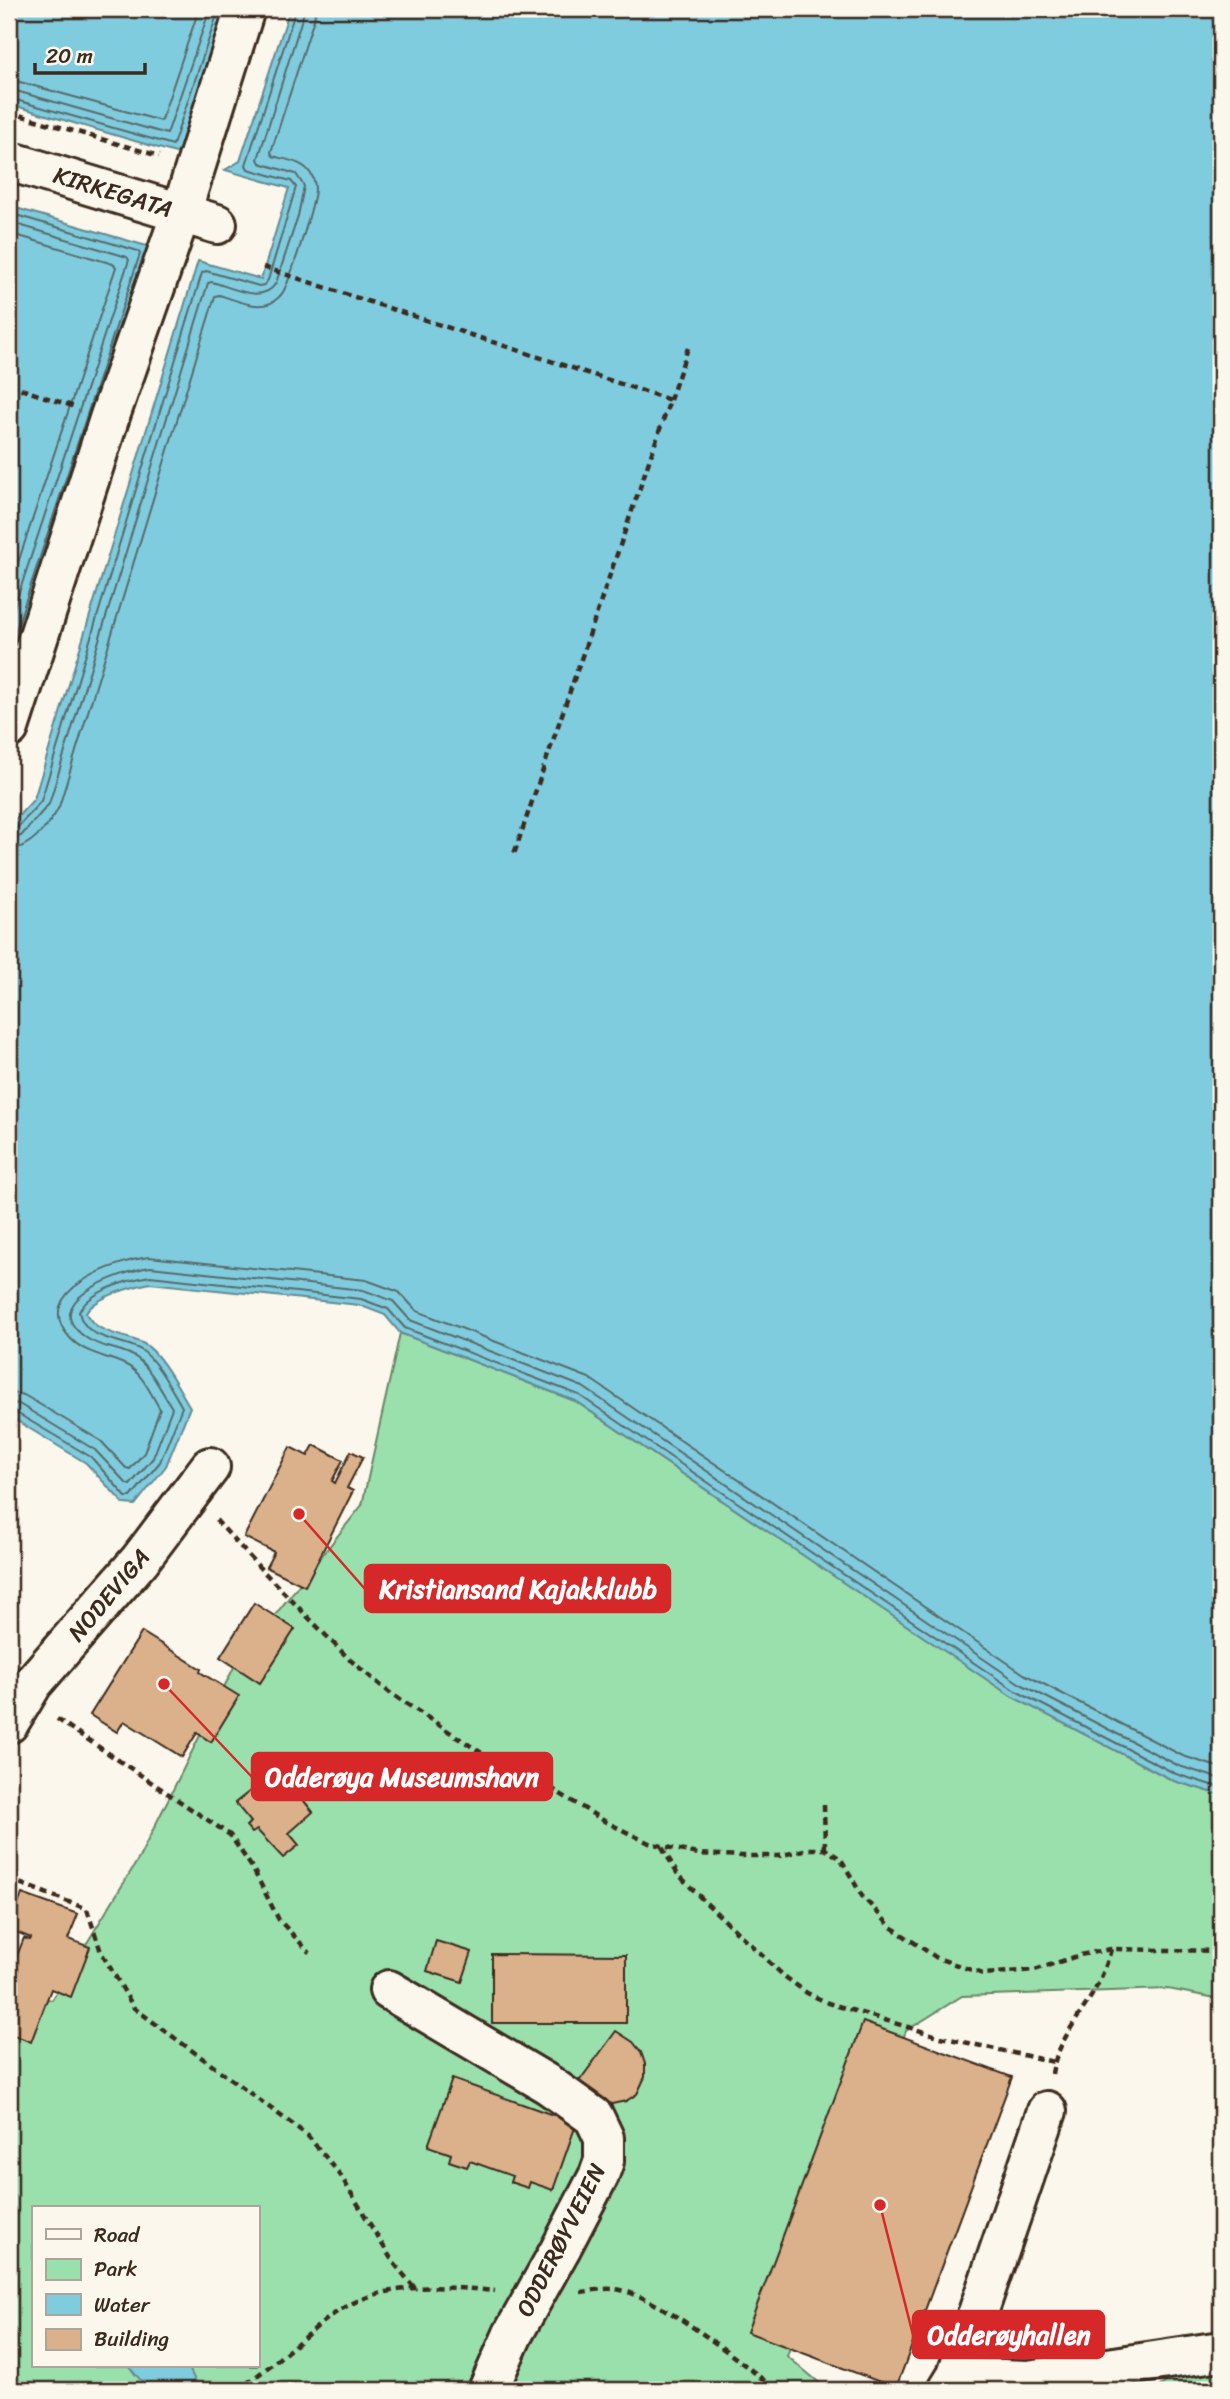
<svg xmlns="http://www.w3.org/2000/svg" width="1230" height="2399" font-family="Sriracha,sans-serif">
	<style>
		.green { fill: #9ae0ad; stroke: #6a8566; stroke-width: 2; fill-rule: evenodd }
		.water { fill: #80ccdf; stroke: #648b92; stroke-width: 2 }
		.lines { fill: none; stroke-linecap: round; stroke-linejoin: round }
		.shore { stroke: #576b6b; stroke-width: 2 }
		.building { fill: #dab18b; stroke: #3b2a1e; stroke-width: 2 }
		.minor-casing { stroke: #3b2a1e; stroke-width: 44 }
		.path { stroke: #3b2a1e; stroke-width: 4.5; stroke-dasharray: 7 5; stroke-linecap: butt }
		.minor { stroke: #fbf7ec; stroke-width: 38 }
		.minor-bridge-casing { stroke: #3b2a1e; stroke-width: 44; stroke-linecap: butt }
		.minor-bridge { stroke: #fbf7ec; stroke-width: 38 }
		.labels { text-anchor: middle; stroke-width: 6; stroke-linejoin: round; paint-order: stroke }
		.street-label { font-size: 24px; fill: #3b2a1e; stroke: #fbf7ec }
		.leader { fill: none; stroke: #d62828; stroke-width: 2.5 }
		.callout-dot { fill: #d62828; stroke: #fbf7ec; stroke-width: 2.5 }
		.callout { fill: #d62828; stroke: #d62828; stroke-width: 2.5 }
		.callout-label { font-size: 26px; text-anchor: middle; font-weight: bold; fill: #fff }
	</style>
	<rect width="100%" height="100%" fill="#fbf7ec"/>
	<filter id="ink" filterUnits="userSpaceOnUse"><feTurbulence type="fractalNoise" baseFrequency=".0143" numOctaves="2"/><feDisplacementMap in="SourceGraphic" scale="14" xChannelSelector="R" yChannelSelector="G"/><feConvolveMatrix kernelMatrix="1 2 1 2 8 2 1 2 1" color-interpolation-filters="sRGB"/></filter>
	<g filter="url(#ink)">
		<!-- green -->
		<path class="green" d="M400 1333 575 1401 1011 1696 1174 1781 1221 1795V1999L1168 1989 962 1996 906 2031 787 2356 828 2390H9V1992L52 2000 139 1858 234 1667 362 1505ZM33 2208H257V2366H33Z
			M1221 2358V2390H1155L1196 2360Z"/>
		<!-- water -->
		<path class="water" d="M9 9H227L179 154 9 104Z
			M290 9H1221V1795L1174 1781 1011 1696 575 1401 400 1333 385 1315 359 1305 150 1283C132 1287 96 1296 86 1313 96 1335 125 1334 144 1344 160 1352 180 1391 190 1407L166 1466 135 1505 124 1504 86 1463 9 1416V826L34 799 198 261 261 279 289 188 225 170 240 161Z
			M9 206 150 247 9 673Z
			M129 2366H188L197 2385 193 2390C164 2390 146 2393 129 2366Z"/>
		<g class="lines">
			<!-- shore -->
			<path class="shore" d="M9 79 161 121 199 9
				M9 89 167 134 210 9
				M9 98 173 145 219 9
				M9 213 138 251 140 254 9 651
				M9 222 127 257 129 260 9 623
				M9 233 113 264 116 267 9 590
				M9 831 17 828 41 801 202 273 206 271 259 286 264 285 268 280 296 187 291 181 248 169 246 165 296 9
				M9 839 21 836 49 804 208 283 212 282C231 287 263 305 276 283L298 216 304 186 296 174 260 163 258 159 305 9
				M9 850C29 849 50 825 59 807L215 296 219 295C234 299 255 310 271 303 276 300 280 297 283 292 290 281 315 202 315 189 315 184 314 179 311 174 303 161 286 160 273 156L271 152 314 19 316 9
				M9 1392 24 1395 101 1441 126 1468 130 1469 144 1453 160 1409C152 1396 142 1373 128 1366 109 1356 86 1355 70 1338 28 1292 116 1261 149 1257L366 1280 399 1292 417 1311 589 1378 1024 1674 1183 1756 1221 1768
				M9 1402 19 1404 95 1450 127 1484 130 1485 153 1458 172 1408C162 1392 152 1371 138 1359 125 1348 103 1349 88 1339 32 1302 121 1272 150 1267L363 1290 393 1301 410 1320 583 1387 1019 1683 1179 1766 1221 1779
				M9 1411 15 1412 91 1457 126 1497H131L160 1462 182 1407C173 1392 156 1359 141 1350 120 1338 85 1341 79 1312 89 1291 128 1280 150 1276L361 1299 388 1309 405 1328 579 1395 1014 1690 1176 1774 1221 1788"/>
		</g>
		<!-- building -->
		<path class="building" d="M314 1445 343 1460 332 1481 335 1483 351 1451 363 1457 347 1488 353 1491 305 1586 266 1567 274 1552 244 1537 290 1447 308 1456Z
			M254 1603 295 1629 260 1683 220 1657Z
			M142 1632 201 1669 200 1672 239 1696 211 1742 197 1733 182 1757 124 1721 117 1732 90 1715Z
			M278 1769 313 1812 289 1833 299 1845 283 1858 257 1830 252 1833 246 1826 251 1822 235 1803Z
			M22 1894 78 1914 68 1939 90 1947 71 1997 51 1989 31 2042 9 2033V1967L12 1968 24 1938 30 1940 31 1938 9 1929Z
			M436 1941 472 1952 462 1982 427 1971Z
			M492 1954 626 1955V2023H492Z
			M863 2022 1012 2077 896 2388 747 2332Z
			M616 2031 633 2042 641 2052 645 2064V2077L637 2094 626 2101 607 2105 575 2087Z
			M452 2079 553 2115 556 2107 579 2116 553 2190 530 2182 528 2188 510 2182 512 2176 470 2161 467 2167 449 2161 451 2154 428 2146Z"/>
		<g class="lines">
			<!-- minor casing -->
			<g class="minor-casing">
				<path id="minor" d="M9 161 217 224
					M9 728 109 419 181 213 245 9
					M9 1723 33 1683 140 1560 210 1467
					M389 1990 549 2085 594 2117 604 2138V2161L599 2175 561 2248
					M956 2377 1028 2380 1221 2351
					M488 2390 513 2334
					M948 2390 956 2377 1047 2111"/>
			</g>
			<!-- path -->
			<path class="path" d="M9 112 159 156
				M263 267 670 400 513 857
				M9 385 75 407
				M670 400 689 345
				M216 1520 259 1567 349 1659 390 1693 494 1761 554 1790 606 1822 649 1843 698 1854 742 1856H779L808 1849H825L841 1859 862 1896 891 1927 937 1958 983 1974 1035 1970 1080 1955 1111 1949 1221 1951
				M57 1719 230 1835 253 1869 279 1920 310 1953
				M824 1805 825 1849
				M662 1847 677 1873 704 1901 784 1976 807 1993 828 2003 941 2037 1054 2062
				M9 1879 87 1909 101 1952 134 2008 307 2135 339 2173 393 2262 414 2287
				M1052 2074C1056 2045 1077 2020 1092 1995 1100 1981 1107 1965 1111 1949
				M581 2292C591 2291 603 2288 613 2289 653 2291 743 2363 776 2390
				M237 2390C272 2367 301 2338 334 2314 381 2281 442 2286 495 2291"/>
			<!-- minor -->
			<use href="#minor" class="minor"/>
			<!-- minor-bridge casing -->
			<g class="minor-bridge-casing">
				<path id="minor-bridge" d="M513 2334 561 2248"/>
			</g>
			<!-- minor-bridge -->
			<use href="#minor-bridge" class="minor-bridge"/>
		</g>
	</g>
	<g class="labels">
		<!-- street labels -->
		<g class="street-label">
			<text transform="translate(113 192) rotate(17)" y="8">KIRKEGATA</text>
			<text transform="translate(109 1595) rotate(-50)" y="8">NODEVIGA</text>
			<text transform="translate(561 2240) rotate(-63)" y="8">ODDERØYVEIEN</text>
		</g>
	</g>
	<!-- callouts -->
	<path class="leader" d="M299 1514L365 1589M164 1684L252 1777M880 2205L913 2335"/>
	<g class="callout-dot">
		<circle cx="299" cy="1514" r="7"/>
		<circle cx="164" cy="1684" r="7"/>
		<circle cx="880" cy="2205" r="7"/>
	</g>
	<g class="callout">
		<rect x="365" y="1565" width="305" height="47" rx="7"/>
		<rect x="252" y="1753" width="300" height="47" rx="7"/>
		<rect x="913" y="2311" width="191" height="47" rx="7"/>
	</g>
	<g class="callout-label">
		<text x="518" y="1598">Kristiansand Kajakklubb</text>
		<text x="402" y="1786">Odderøya Museumshavn</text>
		<text x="1009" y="2344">Odderøyhallen</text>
	</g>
	<!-- margin -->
	<rect width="1230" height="2399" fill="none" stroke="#fbf7ec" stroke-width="35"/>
	<rect x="18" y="18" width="1195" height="2364" fill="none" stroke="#3b2a1e" stroke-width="2.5" filter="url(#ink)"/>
	<!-- legend -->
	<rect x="32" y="2206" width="228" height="161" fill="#fbf7ec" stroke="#aea59a" stroke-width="2"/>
	<rect x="46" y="2229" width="35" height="10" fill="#fbf7ec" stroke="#aea59a" stroke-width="2"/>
	<text x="94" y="2242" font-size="21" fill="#3b2a1e">Road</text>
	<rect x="46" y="2259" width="35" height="21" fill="#9ae0ad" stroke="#aea59a" stroke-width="2"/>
	<text x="94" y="2276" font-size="21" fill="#3b2a1e">Park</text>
	<rect x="46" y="2294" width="35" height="21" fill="#80ccdf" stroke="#aea59a" stroke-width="2"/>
	<text x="94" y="2312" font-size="21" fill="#3b2a1e">Water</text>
	<rect x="46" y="2329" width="35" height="21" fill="#dab18b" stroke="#aea59a" stroke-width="2"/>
	<text x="94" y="2346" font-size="21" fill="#3b2a1e">Building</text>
	<!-- scale -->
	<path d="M35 63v10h110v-10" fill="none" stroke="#3b2a1e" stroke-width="3.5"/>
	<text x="46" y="63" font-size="21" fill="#3b2a1e" stroke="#fbf7ec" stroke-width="5" paint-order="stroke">20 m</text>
</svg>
